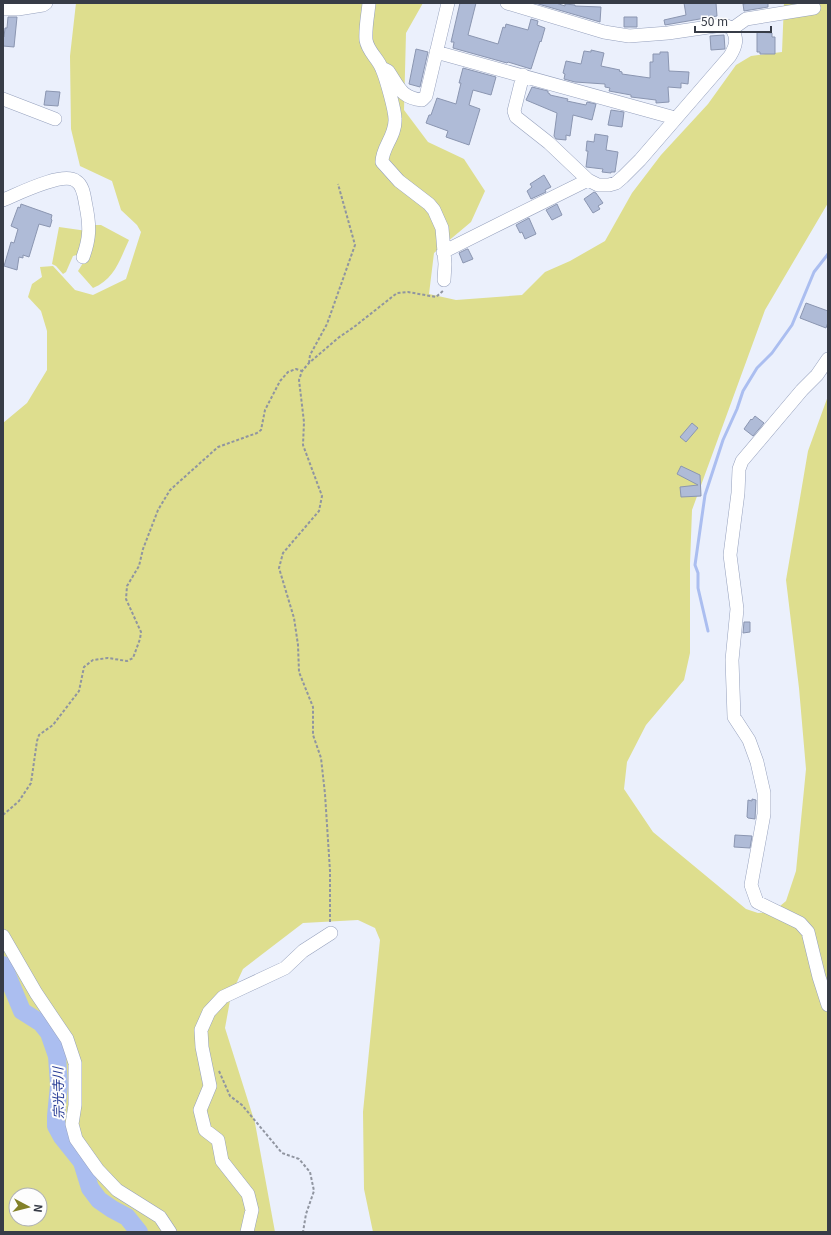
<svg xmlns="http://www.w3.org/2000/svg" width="831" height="1235" font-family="Georgia,'Noto Sans JP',serif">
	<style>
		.green { fill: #dede8e; fill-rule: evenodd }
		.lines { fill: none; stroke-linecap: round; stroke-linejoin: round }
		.stream { stroke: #abbef0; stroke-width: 3 }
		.river { stroke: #abbef0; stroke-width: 18 }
		.building { fill: #afbbd7; stroke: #8b96b1 }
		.minor-casing { stroke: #96a1bd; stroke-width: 14 }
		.path { stroke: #9095a0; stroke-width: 2; stroke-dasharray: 3 2; stroke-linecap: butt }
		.minor { stroke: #fff; stroke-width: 13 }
		.labels { text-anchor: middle; stroke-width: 4; stroke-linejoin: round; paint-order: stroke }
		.water-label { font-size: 13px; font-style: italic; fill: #233894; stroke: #fdfdfd }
	</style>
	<rect width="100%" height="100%" fill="#ebf0fc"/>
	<!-- green -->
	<path class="green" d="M76 3H423L406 33 404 110 428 142 464 159 485 191 471 222 434 253 429 294 456 300 522 295 545 272 570 261 605 241 632 193 661 155 708 104 736 65 751 56 782 52 784 3H828V203L765 310 692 510 690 564V653L684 680 646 725 627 762 624 789 653 832 746 909 758 913 773 912 786 901 796 871 806 769 799 688 786 580 808 451 828 396V1232H373L364 1189 363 1112 380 940 375 928 358 920 303 923 243 969 231 995 225 1028 255 1123 275 1232H3V423L27 403 47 370V331L41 311 28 297 32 284 42 277 40 267 53 266 75 290 93 295 126 279 141 232 137 225 121 210 112 181 80 166 71 129 70 56ZM16 1195H40V1219H16Z
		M92 225H101L129 240C120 259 115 279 93 288L78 271 86 258Z
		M59 227 87 231 80 254 73 256 66 272 63 274 56 266 52 264Z"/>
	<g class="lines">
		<!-- stream -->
		<path class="stream" d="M708 631 698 588V573L695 565 705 495 723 440 737 409 743 391 757 368 772 353 792 325 814 272 828 254"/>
		<!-- river -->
		<path class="river" d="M3 965 22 1011 41 1023 49 1033 57 1056 59 1085 56 1116V1126L62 1137 82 1162 90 1188 99 1200 112 1209 127 1217 139 1232"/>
	</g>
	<!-- building -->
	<path class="building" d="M460 3H476L468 35 498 44 503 27 505 28 506 24 528 30 531 19 538 21 537 25 545 28 541 42 540 41 531 69 508 62 507 63 453 48 454 42H451Z
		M535 3H556L565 6V4L575 5V6L601 7 600 22Z
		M684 3H716L717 16 665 25 664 20 686 15Z
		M749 3H768V7L744 11 743 4Z
		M8 17H17L14 47 3 46V36L4 37 5 28H7Z
		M624 17H637V27H624Z
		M757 32 772 33V37H775V54H760V52H757Z
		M724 35 725 49 711 50 710 36Z
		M416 49 428 52 420 87 409 84Z
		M591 50 604 53 601 66 620 70 619 71 622 72V74L650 78V62H653V54H660V52H668L669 71 689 72 688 84 681 83V88L668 87 669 102 656 103V100L631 97V95L609 91 610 88 605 87V84L575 82 564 79 565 74 563 73 566 61 581 64 584 51 591 52Z
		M463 68 496 77 491 95 473 90 469 105 480 109 469 145 446 137 448 131 426 123 429 115H431L437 98 456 104 461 83H459Z
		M532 87 548 91V93L550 94V95L568 99 567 101 586 105 587 102 596 104 592 120 573 115 570 136 566 135V140L556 139 554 136 557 113 526 100Z
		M46 91 60 92 58 106 44 105Z
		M611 110 624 112 622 127 608 125Z
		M595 134 608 136 606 150 618 152 615 172H611V173L602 172 603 169 586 167 588 151H586L587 141 594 142Z
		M544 175 551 187 545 190 546 192 531 199 527 191 532 187 530 184Z
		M594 192 596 193 603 203 598 206 600 209 593 213 584 199Z
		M21 204 52 215 51 219 52 220 50 227 39 224 29 257 23 255V258L19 257 17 270 4 266 11 242 14 243 18 229 11 226 18 207 20 208Z
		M557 204 562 215 552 220 546 210Z
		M529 218 536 234 525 239 522 232 520 233 516 225Z
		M467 249H468L473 259 463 263 459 253Z
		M806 303 828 311V322L826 328 800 318Z
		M755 416 764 423 753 436 744 429 751 419 752 420Z
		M692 423 698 428 686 442 680 437Z
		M681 466 700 475 701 496 681 497 680 487 698 485 677 474Z
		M744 622H750V632L743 633Z
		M752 799 756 800 755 819 748 818 747 817 748 800 752 801Z
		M735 835 752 836 750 848 734 847Z"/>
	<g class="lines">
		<!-- minor casing -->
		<g class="minor-casing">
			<path id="minor" d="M369 3C368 15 365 28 366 40 368 52 378 58 382 69 386 78 395 110 395 119 396 136 382 147 382 162L399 181 429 204 434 210 442 228 445 264 444 280
				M507 3 604 32 629 36 668 33 722 25 727 26 732 29 746 19 814 8
				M3 9H18L43 5 46 3
				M436 52 675 118
				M384 69 388 71C399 87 401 98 422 100L426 96 448 3
				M523 75 514 111 516 117 549 143 588 180 598 185H609L616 183 623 177 640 160 730 56C736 46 738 39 732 29
				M3 99 55 119
				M3 200C18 194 63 171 76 181 84 186 84 197 86 206 90 226 90 238 83 257
				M443 252 493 227 588 180
				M828 359 817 375 802 390 742 461 739 469 738 493 730 555 737 609 732 660 734 717 749 740 757 762 764 793V814L751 885 757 902 800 923 808 932 819 977 828 1005
				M3 936 36 993 67 1039 75 1063V1105L72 1124 76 1139 98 1170 117 1190 160 1217 170 1232
				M247 1232 252 1210 248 1194 222 1161 218 1140 205 1130 200 1110 210 1086 202 1047 201 1030 209 1012 223 997 285 968 303 951 331 933"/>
		</g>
		<!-- path -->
		<path class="path" d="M309 363 310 355 327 324 355 245 338 184
			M3 815 19 801 31 783 37 741 39 735 53 725 79 691 84 667 93 660 108 658 127 661 133 658 140 639 141 632 126 599 127 586 139 566 143 549 158 510 170 490 218 447 257 433 261 430 265 410 280 381 288 372 296 369 302 371
			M330 922V871L325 794 321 758 313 735V707L299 672 298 645 294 618 279 568 283 553 319 511 322 496 303 445 304 422 299 380 302 371 309 363 338 338 354 327 397 293 408 292 436 297 443 291
			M219 1071 230 1096 242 1105 282 1153 299 1159 310 1172 314 1191 306 1214 303 1232"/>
		<!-- minor -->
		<use href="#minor" class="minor"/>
	</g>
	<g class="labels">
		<!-- water labels -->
		<g class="water-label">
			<text transform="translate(58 1093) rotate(-91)" y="5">宗光寺川</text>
		</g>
	</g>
	<!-- border -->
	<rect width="831" height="1235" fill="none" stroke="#373c47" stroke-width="8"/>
	<!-- north arrow -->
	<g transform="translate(28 1207) rotate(97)"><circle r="19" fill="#fdfdfd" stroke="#aeb0b4"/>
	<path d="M0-3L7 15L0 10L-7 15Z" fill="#828028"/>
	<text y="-6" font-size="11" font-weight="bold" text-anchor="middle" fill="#373c47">N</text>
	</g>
	<!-- scale -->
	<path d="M695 26v6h76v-6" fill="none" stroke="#373c47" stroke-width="2"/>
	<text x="701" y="26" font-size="12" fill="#373c47" stroke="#fdfdfd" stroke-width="3" paint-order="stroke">50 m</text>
</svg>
